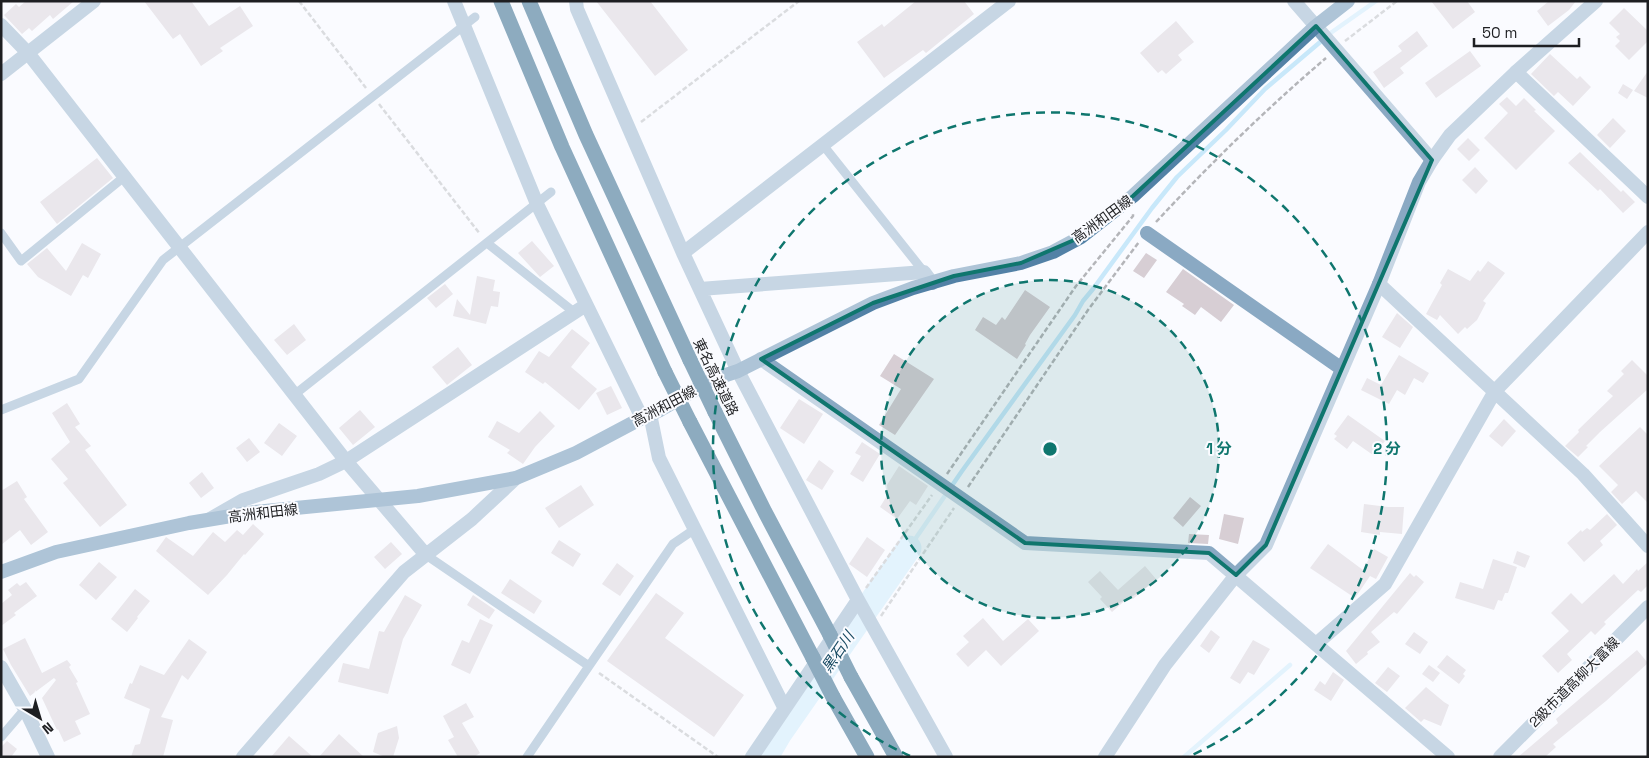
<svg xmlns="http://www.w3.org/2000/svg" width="1649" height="758" font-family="'Space Grotesk','Noto Sans JP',sans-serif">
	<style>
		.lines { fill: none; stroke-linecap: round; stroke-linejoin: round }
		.stream { stroke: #c8e8fa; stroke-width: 4.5 }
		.river { stroke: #c8e8fa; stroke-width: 25 }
		.building { fill: #d7ced4 }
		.path { stroke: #b4b5b9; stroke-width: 2.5; stroke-dasharray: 5 2.5; stroke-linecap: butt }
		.service { stroke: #8aa9c3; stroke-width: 9 }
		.minor { stroke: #8aa9c3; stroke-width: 14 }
		.tertiary { stroke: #8aa9c3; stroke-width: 14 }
		.secondary { stroke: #5281a6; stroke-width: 14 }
		.motorway { stroke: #0b4a72; stroke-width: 15 }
		.motorway-bridge { stroke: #0b4a72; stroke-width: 15 }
		.marked { fill: none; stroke: #0f766e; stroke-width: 4; stroke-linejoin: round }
		.ring { fill: none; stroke: #0f766e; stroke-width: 2.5; stroke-dasharray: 9 6 }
		.labels { text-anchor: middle; stroke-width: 4; stroke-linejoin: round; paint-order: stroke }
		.street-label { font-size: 14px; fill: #1e1f22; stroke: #fafbff }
		.water-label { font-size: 15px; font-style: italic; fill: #194b63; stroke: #fafbff }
		.centre { fill: #0f766e; stroke: #fafbff; stroke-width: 2.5 }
		.ring-label { font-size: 15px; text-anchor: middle; font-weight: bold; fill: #0f766e; stroke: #fafbff; stroke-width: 4; stroke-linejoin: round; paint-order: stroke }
	</style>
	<rect width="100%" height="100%" fill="#fafbff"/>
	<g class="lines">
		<!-- stream -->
		<path class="stream" d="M909 548 962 471 1075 315 1083 301 1093 289 1152 208 1177 177 1226 130 1265 89 1332 32 1376 1
			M1184 757 1290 665"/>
		<!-- river -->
		<path class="river" d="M766 757 780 733 909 548"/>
	</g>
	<!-- building -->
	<path class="building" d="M26 1H74L53 19 50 15 32 31 29 28 22 34 4 15 16 4 19 7Z
		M144 1H191L209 26 240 6 253 26 220 48 223 51 201 66 180 34 173 39Z
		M596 1H650L688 50 655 76Z
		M916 1H964L974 14 926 53 923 50 884 78 857 42 882 24 884 27Z
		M1431 1H1467L1475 12 1453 29Z
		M1549 1H1576L1569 10 1548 26 1537 11Z
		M1624 8 1648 31V41L1629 60 1615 46 1620 41 1616 37 1620 34 1609 23Z
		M1176 21 1194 42 1178 55 1182 60 1166 74 1162 70 1158 73 1140 53Z
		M1417 31 1428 46 1400 68 1404 73 1384 88 1373 72 1402 51 1398 46Z
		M1470 51 1481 66 1436 98 1425 83Z
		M1550 54 1577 79 1580 76 1591 87 1573 106 1558 92 1554 96 1531 74Z
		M1648 71V98L1634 91Z
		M1623 84 1633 90 1627 99 1618 93Z
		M1507 97 1516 106 1524 98 1536 110 1534 111 1555 131 1516 170 1484 138 1508 113 1499 104Z
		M1613 118 1626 131 1610 148 1597 135Z
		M1468 138 1480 150 1469 161 1457 149Z
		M1580 152 1621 192 1623 190 1635 202 1623 213 1600 189 1598 191 1568 163Z
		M97 158 113 178 57 224 40 202Z
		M1475 167 1488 181 1476 194 1462 180Z
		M532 241 554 266 540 277 518 253Z
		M82 243 101 254 88 278 83 275 71 296 38 277 27 264 47 248 66 271Z
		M1146 253 1157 260 1144 278 1133 271Z
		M1488 261 1505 273 1483 301 1486 303 1477 320 1467 329 1465 327 1458 334 1440 315 1437 320 1426 314 1442 285 1440 283 1448 269 1470 281 1478 270 1480 272Z
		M1183 269 1234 305 1221 322 1201 307 1195 315 1182 306 1184 304 1166 292Z
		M477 276 495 280 493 291 500 292 498 307 491 306 486 324 453 316 457 299 470 315Z
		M445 284 453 294 436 308 427 298Z
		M1025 290 1050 307 1030 335 1025 344 1026 345 1017 359 975 330 983 317 996 325 1002 317 1005 320Z
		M1397 313 1413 327 1400 348 1382 337Z
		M294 324 306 340 287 355 274 340Z
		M572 329 590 343 571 367 597 389 579 410 545 382 543 384 525 372 539 351 549 357Z
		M458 347 472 365 447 385 432 367Z
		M894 354 934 379 895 435 879 425 901 389 880 376Z
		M1399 355 1429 373 1423 383 1414 378 1405 395 1397 390 1389 404 1361 390 1367 378 1381 385Z
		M1632 360 1648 376V389L1600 432 1586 446 1588 447 1578 457 1565 446 1579 432 1578 430 1613 396 1607 391 1624 374 1621 371Z
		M611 386 622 408 607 415 596 393Z
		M799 399 823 414 804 444 780 428Z
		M67 403 80 424 75 427 91 446 85 450 127 505 100 527 63 483 68 479 51 459 70 442 52 413Z
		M360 410 375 427 353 445 339 428Z
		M540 411 555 426 535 447 523 464 507 453 510 450 488 437 497 421 519 433Z
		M1348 415 1385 441 1373 455 1353 441 1347 449 1334 439 1337 436 1334 434Z
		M1504 419 1516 431 1502 447 1489 436Z
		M279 423 297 436 282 456 264 443Z
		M1640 427 1648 435V503L1636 491 1622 504 1611 492 1618 485 1599 466Z
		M249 438 260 452 247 462 236 448Z
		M862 442 880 454 863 482 850 474 861 456 855 453Z
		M819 460 834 471 822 490 806 480Z
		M899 466 928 486 916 505 910 501 897 519 880 507 888 494 887 485Z
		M202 472 214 488 201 498 189 483Z
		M17 481 27 497 24 499 48 532 31 545 20 530 1 545V491Z
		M581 485 594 505 559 528 545 508Z
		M1190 497 1201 506 1183 527 1173 518Z
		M1364 504 1388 507H1404L1402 534 1380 532V535L1361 532Z
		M1224 514 1244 518 1238 544 1219 539Z
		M1607 514 1617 525 1600 541 1603 545 1584 562 1567 543 1581 530 1582 532 1587 528 1590 530Z
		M253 524 264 534 245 555 244 554 227 575 208 595 156 551 166 537 193 556 213 532 225 542 237 530 243 535Z
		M1189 534 1209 535 1208 544 1188 543Z
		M867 537 885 550 867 577 849 564Z
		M559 540 581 554 573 567 551 553Z
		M391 542 402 554 385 569 374 557Z
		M1328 544 1363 570 1374 549 1388 557 1376 579 1370 576 1355 598 1310 568Z
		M1517 551 1530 556 1525 568 1513 563Z
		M1493 559 1517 567 1508 593H1505L1502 601 1498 600 1494 610 1455 598 1460 582 1483 589Z
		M99 562 117 577 96 600 79 585Z
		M1648 562V585L1641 592 1638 590 1604 622 1606 624 1595 635 1591 631 1567 654 1572 660 1558 673 1542 656 1569 631 1551 613 1571 593 1582 604 1614 574 1623 584 1637 569 1638 571Z
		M617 563 634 576 620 596 602 584Z
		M1145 566 1156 579 1133 599 1130 596 1112 612 1100 599 1102 597 1088 582 1100 571 1118 590Z
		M1410 573 1414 577 1416 575 1424 582 1397 614 1394 612 1371 632 1380 642 1367 652 1368 654 1356 664 1346 651Z
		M510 579 542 601 534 614 501 593Z
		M26 582 37 596 14 613 16 615 1 626V604L12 595 8 590 17 583 20 586Z
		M135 589 150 601 137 617 138 618 127 632 111 619Z
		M656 593 684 613 665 638 744 695 714 737 607 661Z
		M405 595 422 605 403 639 388 694 338 682 343 663 369 669 379 631 384 632Z
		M473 595 495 610 489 619 467 605Z
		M983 618 1003 641 1028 619 1039 631 1001 666 986 650 968 667 956 654 969 642 963 636Z
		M480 619 493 625 470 674 451 665 462 640 469 643Z
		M1211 630 1220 637 1209 653 1200 646Z
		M1414 632 1428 642 1420 654 1405 644Z
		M25 638 42 673 67 660 71 665 69 667 78 682 76 683 90 714 75 721 81 734 64 742 58 729 57 730 42 698 56 680 54 678 30 696 11 665 3 649Z
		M189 639 207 652 188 680 182 675 161 717 173 720 163 757H131L135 745 140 744 150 709 124 698 130 683 132 684 140 665 164 675Z
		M1253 640 1270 649 1254 675 1248 672 1240 684 1230 678Z
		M1637 650 1648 663 1606 701 1553 744 1556 747 1545 757H1518L1558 723 1556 719Z
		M1447 655 1466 670 1463 674 1465 676 1459 684 1437 667Z
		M1429 665 1440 673 1433 682 1422 674Z
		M1388 667 1400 676 1387 692 1375 683Z
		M1333 672 1344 680 1331 701 1314 690 1320 681 1325 685Z
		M1426 687 1444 702 1449 705 1441 726 1424 719 1421 722 1405 708Z
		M466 703 474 717 462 723 480 753 474 757H458L448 740 454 737 443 716Z
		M397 726 399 738 393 757H385L373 752 378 733Z
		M339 734 364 757H319Z
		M289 736 313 757H271Z
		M7 741 17 749 11 757H1V747Z"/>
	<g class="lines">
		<!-- path -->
		<path class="path" d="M299 1 366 88
			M1345 41 1397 1
			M379 104 480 234
			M641 122 799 1
			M1156 222C1210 164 1265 110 1326 58
			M947 474 1076 286 1133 216V212
			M968 487 1088 310 1139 242
			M866 588 932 495
			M881 616 954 508
			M599 673 718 757"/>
		<!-- service -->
		<path class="service" d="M823 145 924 272
			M1 233 21 261 124 177
			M487 243 574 312
			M294 395 551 192
			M1 410 79 379 163 260 475 17
			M426 555 589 666 527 757
			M589 666 673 544 695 529
			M1 737 25 709"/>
		<!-- minor -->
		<path class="minor" d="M454 1 537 204 642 418
			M576 1 577 9 683 253 738 371 858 600 946 757
			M1294 1 1432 160
			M1 25 28 53 346 461 426 555
			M1516 72 1648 197
			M1 74 94 1
			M1147 233 1342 369
			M683 253 1009 1
			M1379 284 1583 474 1648 546
			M700 289 924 272 932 283
			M761 359 1025 543 1209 553 1448 757
			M650 414 659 458 784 707
			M210 519 243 500 319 474 346 461 586 305
			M1316 644 1385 584 1495 391 1648 232
			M243 757 404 572 472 519 516 478
			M752 757 858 600"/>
		<!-- tertiary -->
		<path class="tertiary" d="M1 667 25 709 48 757
			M1105 757 1165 665 1236 575 1266 545 1379 284 1419 182 1432 160 1450 135 1516 72 1596 1
			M1500 757 1648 607"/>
		<!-- secondary -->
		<path class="secondary" d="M1 572 56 552 189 523 255 512 418 496 516 478 576 453 642 418 660 410 714 379 738 371 873 303 913 288 954 276 1021 263 1053 252 1081 237 1133 196 1316 26 1348 1"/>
		<!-- motorway -->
		<path class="motorway" d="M501 1 562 147 665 372
			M529 1 586 135 690 360
			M715 412 765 512 830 635
			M690 422 813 658
			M851 677 896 757
			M833 697 867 757"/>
		<!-- motorway-bridge -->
		<path class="motorway-bridge" d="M690 360 715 412
			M665 372 690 422
			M830 635 851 677
			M813 658 833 697"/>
	</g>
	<!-- marked area -->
	<path d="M0 0H1649V758H0ZM1316 26 1432 160 1266 545 1236 575 1209 553 1025 543 761 359 873 303 954 276 1021 263 1081 237 1133 196Z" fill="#fafbff" fill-opacity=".55" fill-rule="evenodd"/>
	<path class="marked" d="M1316 26 1432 160 1266 545 1236 575 1209 553 1025 543 761 359 873 303 954 276 1021 263 1081 237 1133 196Z"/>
	<!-- distance rings -->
	<circle cx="1050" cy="449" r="169" fill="#0f766e" fill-opacity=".12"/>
	<g class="ring">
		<circle cx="1050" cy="449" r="169"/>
		<path d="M910 756A337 337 0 1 1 1190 756"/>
	</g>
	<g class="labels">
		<!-- street labels -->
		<g class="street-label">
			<text transform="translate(1102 219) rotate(-36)" y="5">高洲和田線</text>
			<text transform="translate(716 377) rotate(64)" y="5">東名高速道路</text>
			<text transform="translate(664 406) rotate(-28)" y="5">高洲和田線</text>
			<text transform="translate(263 513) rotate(-7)" y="5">高洲和田線</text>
			<text transform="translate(1574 682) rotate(-45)" y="5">2級市道高柳大富線</text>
		</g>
		<!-- water labels -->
		<g class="water-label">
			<text transform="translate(838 652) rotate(-56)" y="5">黒石川</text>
		</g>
	</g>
	<circle cx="1050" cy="449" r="8" class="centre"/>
	<g class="ring-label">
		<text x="1219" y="454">1 分</text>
		<text x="1387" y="454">2 分</text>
	</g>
	<!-- border -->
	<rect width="1649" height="758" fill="none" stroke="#1e1f22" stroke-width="5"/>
	<!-- north arrow -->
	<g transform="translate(40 718) rotate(142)" stroke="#fafbff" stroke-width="4" paint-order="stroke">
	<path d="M0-4L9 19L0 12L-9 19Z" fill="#1e1f22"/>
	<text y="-8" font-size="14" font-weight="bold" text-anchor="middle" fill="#1e1f22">N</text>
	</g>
	<!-- scale -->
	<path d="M1474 38v8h105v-8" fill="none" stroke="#1e1f22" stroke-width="2.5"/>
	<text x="1482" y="38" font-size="15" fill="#1e1f22" stroke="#fafbff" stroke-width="4" paint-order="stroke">50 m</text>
</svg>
